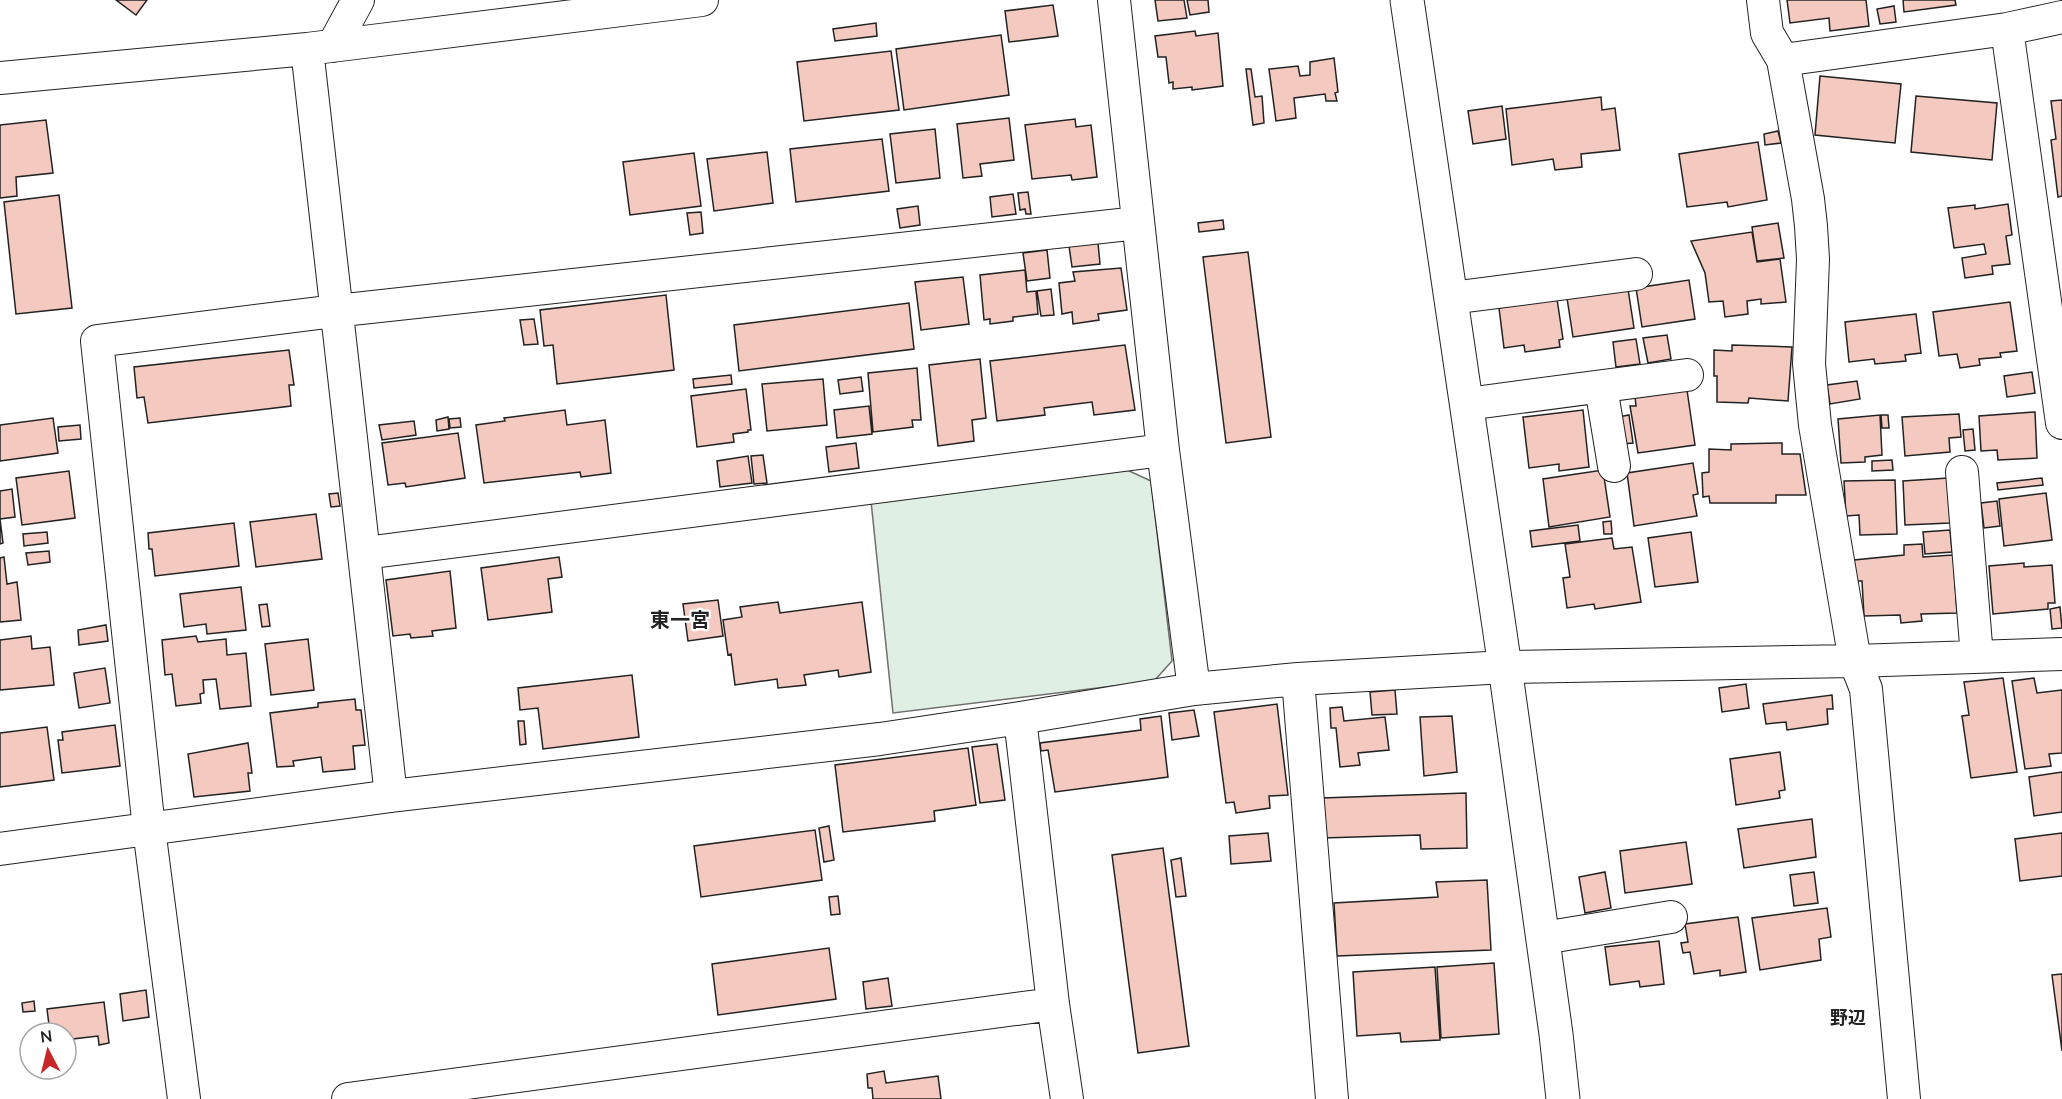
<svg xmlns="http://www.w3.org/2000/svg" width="2062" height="1099" font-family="'Nunito Sans','Noto Sans JP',sans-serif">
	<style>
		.green { fill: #e0efe3; stroke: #6f6f6f; stroke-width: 1.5 }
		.building { fill: #f3c9c0; stroke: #222; stroke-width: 1.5 }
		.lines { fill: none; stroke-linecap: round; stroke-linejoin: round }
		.street-casing { stroke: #222; stroke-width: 34 }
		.secondary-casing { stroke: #222; stroke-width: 35 }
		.street { stroke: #fff; stroke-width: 32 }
		.secondary { stroke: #fff; stroke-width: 33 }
		.labels { text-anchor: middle; stroke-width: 4.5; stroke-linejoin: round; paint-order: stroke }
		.neighbourhood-label { font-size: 18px; font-weight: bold; fill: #222; stroke: #fff }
		.quarter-label { font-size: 20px; font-weight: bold; fill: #222; stroke: #fff }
	</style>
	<rect width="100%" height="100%" fill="#fff"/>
	<!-- green -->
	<path class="green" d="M1125 469 1151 481 1172 661 1154 681 893 713 871 501Z"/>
	<!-- building -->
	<path class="building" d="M116 0H147L136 15Z
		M1155 0H1184L1187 18 1158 21Z
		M1187 0H1208L1209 12 1190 15Z
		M1787 0H1866L1869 26 1830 31 1829 18 1790 23Z
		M1903 0H1955L1956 5 1904 12Z
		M1053 5 1058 36 1009 42 1005 11Z
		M1894 6 1896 22 1880 24 1877 9Z
		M876 23 877 36 835 41 833 29Z
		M1195 31 1196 36 1218 33 1223 86 1192 90V87L1173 89V82L1169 83 1166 57H1158L1155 36Z
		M1001 35 1009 95 904 110 896 49Z
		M891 51 899 110 804 121 797 62Z
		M1334 58 1338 92 1335 93 1337 101H1326L1325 94 1294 98 1296 118 1276 121 1269 69 1298 66 1300 76 1310 75V62Z
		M1246 69H1251L1255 97 1262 96 1264 123 1253 125Z
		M1820 76 1901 84 1895 143 1815 135Z
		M1916 96 1997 103 1992 160 1911 152Z
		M1601 97 1602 110 1615 108 1620 150 1581 154 1582 167 1555 170 1553 159 1512 165 1506 109Z
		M2062 100V196L2058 197 2051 140 2056 139 2051 101Z
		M1502 106 1506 139 1473 144 1468 111Z
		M1009 118 1014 160 980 164 982 176 963 178 957 124Z
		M1075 119 1076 127 1091 125 1097 177 1072 180 1071 175 1032 179 1025 125Z
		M46 120 53 173 16 177 17 196 0 198V125Z
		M935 129 940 178 896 183 890 134Z
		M1778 131 1781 143 1765 145 1764 134Z
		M882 139 889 191 796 202 790 149Z
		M1758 142 1767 200 1728 207 1727 202 1687 207 1679 154Z
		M767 152 773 203 714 211 707 159Z
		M694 153 701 206 630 215 623 162Z
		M1028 192 1031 214H1026L1025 209 1020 210 1018 193Z
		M1013 194 1016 214 992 217 990 197Z
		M59 195 72 308 16 314 4 202Z
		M2008 204 2012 235 2006 236 2010 264 1992 266 1993 274 1965 278 1962 258 1986 254 1984 244 1954 248 1948 208 1975 205V209Z
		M918 206 920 225 900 228 897 209Z
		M701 212 703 233 690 235 687 213Z
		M1223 220 1224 229 1199 232 1198 223Z
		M1778 223 1784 258 1757 261 1752 227Z
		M1752 232 1757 262 1780 259 1786 302 1761 304V299L1747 301 1748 314 1725 317 1723 301 1709 302 1705 273 1691 241Z
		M1098 243 1100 264 1072 267 1069 246Z
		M1047 250 1050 278 1027 281 1023 253Z
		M1248 252 1271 437 1226 443 1203 257Z
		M1121 268 1127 310 1098 314 1099 320 1073 324 1072 312 1062 314 1059 283 1075 281 1073 272Z
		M1025 270 1027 292 1036 291 1038 314 1013 317V321L990 324V319L984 320 980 275Z
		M963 277 969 324 921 330 915 282Z
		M1689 280 1695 319 1642 327 1636 288Z
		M1051 289 1054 315 1041 316 1037 291Z
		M1628 289 1634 328 1573 337 1567 298Z
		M666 295 674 370 557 384 553 345 544 346 540 310Z
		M1557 299 1563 339 1559 340 1560 347 1525 352 1524 345 1504 348 1499 308Z
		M2010 302 2017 351 2000 353 2001 357 1979 359 1980 365 1960 368 1957 354 1939 356 1933 312Z
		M909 303 914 349 739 371 734 325Z
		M1916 314 1921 353 1905 355 1906 361 1875 364 1874 359 1849 362 1845 322Z
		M534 319 538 344 524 345 520 320Z
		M1667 335 1671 359 1648 363 1643 338Z
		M1636 339 1640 364 1616 367 1613 342Z
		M1125 345 1135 410 1094 415 1092 402 1044 408 1045 415 997 421 990 361Z
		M1732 345 1792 347 1788 401 1749 398 1748 403 1717 402V376H1714V350L1732 351Z
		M289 350 294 385H289L291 406 148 423 144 397 137 398 134 367Z
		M980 359 986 418 972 420 974 441 938 446 929 365Z
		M917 368 921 420H912L913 427 873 432 868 373Z
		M2032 372 2035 393 2007 397 2004 376Z
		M731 375 732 384 694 388 693 379Z
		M861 377 863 391 840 394 838 380Z
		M823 379 827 425 767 431 762 384Z
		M1857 381 1860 399 1830 404 1827 385Z
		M746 389 751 430H748V432L733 434 734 442 697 447 691 396Z
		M1687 390 1695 445 1638 453 1630 406H1636L1635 397Z
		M869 406 872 434 837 438 834 410Z
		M565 410 567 425 605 420 611 473 581 477 580 472 484 483 476 425 505 421 504 418Z
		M1583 410 1589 467 1559 471V464L1529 468 1523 417Z
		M2035 412 2037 458 1998 460 1997 450 1981 451 1979 416Z
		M1959 414 1961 437 1949 438 1950 452 1905 456 1902 417Z
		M1629 415 1633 443 1621 444 1618 417Z
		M1880 415 1882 455 1865 457V462L1841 463 1838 419Z
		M1881 415H1888L1889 428H1882Z
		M448 417 449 429 437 431 436 420Z
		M53 418 58 453 0 461V425Z
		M460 418 461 427 450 428 449 419Z
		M414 421 416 435 382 440 379 425Z
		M80 425 81 439 59 441 58 427Z
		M1973 429 1975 450 1965 451 1963 430Z
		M458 433 465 478 406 487 405 483 388 485 382 443Z
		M856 443 859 468 829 472 826 447Z
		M1782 443V454H1800L1806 495H1776V503H1710L1709 496 1703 497 1702 473 1709 472V449L1731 450V444Z
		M763 455 767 483 754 484 751 456Z
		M748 456 752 483 720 487 717 461Z
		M1892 460 1893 470 1872 471V461Z
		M1693 463 1698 494 1693 495 1697 516 1634 526 1627 473Z
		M1603 470 1610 517 1549 527 1543 479Z
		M69 471 75 518 22 525 16 478Z
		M1948 478 1950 523 1905 525 1903 481Z
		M2042 478 2043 485 1998 490 1997 483Z
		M1895 480 1897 534 1860 535 1859 515 1846 516 1844 481Z
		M12 489 15 517 0 519 3 543 0 544V491Z
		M338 493 340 506 331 507 329 494Z
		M2046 493 2052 540 2004 546 1999 499Z
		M1997 501 2000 526 1984 528 1981 503Z
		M316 514 322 559 256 567 250 522Z
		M1611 521 1612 534H1604L1603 522Z
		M234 523 239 566 155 576 152 549H149L148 533Z
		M1578 525 1580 541 1532 547 1530 531Z
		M1950 530 1952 552 1925 554 1923 532Z
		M47 532 48 543 24 546 23 534Z
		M1691 532 1698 582 1655 587 1648 538Z
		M1612 538 1614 549 1632 547 1641 602 1595 609 1594 604 1567 608 1563 578 1570 577 1565 544Z
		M1922 544 1923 557 1953 555 1957 613 1921 614 1922 621 1901 623 1900 615 1864 616 1862 581H1856L1854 560 1904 555V545Z
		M49 551 50 562 28 565 26 553Z
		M4 557 7 584 17 582 21 620 0 622V558Z
		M559 557 562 577 548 579 552 612 488 620 481 568Z
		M2024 563V567L2052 565 2055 603H2048V609L1993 614 1989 566Z
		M450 571 456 628 432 631 433 636 411 638 410 634 393 636 386 580Z
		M241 587 246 630 207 634 206 624 184 627 180 594Z
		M718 600 723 636 688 641 683 604Z
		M778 602 780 613 862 602 871 672 839 677 838 670 804 675 806 685 778 688 777 679 735 685 731 654 728 655 723 620 742 617 740 607Z
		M267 604 270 626 262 627 259 605Z
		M2060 607 2062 628 2052 629 2050 609Z
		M106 625 108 641 79 645 78 630Z
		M31 636 32 649 50 647 54 685 0 690V640Z
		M196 636 198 642 226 639 227 655 246 653 251 706 220 709 216 679 203 680 204 693 200 694 201 703 176 706 172 674 165 675 162 640Z
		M308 639 314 690 271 695 265 644Z
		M105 668 110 703 79 708 74 673Z
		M632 675 639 737 543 749 538 708 520 710 518 688Z
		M2003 678 2017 772 1971 778 1962 716 1969 715 1964 682Z
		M2034 678 2037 693 2062 690V753L2049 754 2051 766 2025 769 2012 681Z
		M1746 684 1749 708 1722 712 1719 688Z
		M1395 690 1397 714 1372 715 1370 692Z
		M1832 695 1833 709H1827L1828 724 1787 730 1786 722 1766 724 1763 704Z
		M355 699 356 710H361L365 745 353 746 355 769 323 772 321 757 293 761 294 766 277 767 270 713 318 707V703Z
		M1277 704 1288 795 1269 796 1270 808 1236 813 1234 802 1226 803 1214 712Z
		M1342 707 1344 721 1385 717 1389 750 1358 753 1360 765 1340 767 1336 728H1331L1330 708Z
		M1194 710 1199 736 1172 740 1169 713Z
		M1161 716 1168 777 1055 792 1048 750 1041 751 1040 743 1141 730 1140 719Z
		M1452 716 1457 772 1424 776 1420 717Z
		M518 721H524L526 744 520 745Z
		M115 725 120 766 62 773 58 740H63L62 732Z
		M47 727 54 780 0 787V733Z
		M248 743 252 773H248L250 791 194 797 188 754Z
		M997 744 1005 800 980 803 972 747Z
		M968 748 976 805 934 811 935 821 843 832 835 765Z
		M1780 752 1785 790 1779 791 1780 798 1736 805 1730 759Z
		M2062 772V812L2034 816 2029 777Z
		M1466 793 1467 848 1421 849 1420 835 1323 838 1322 798Z
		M1812 819 1816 857 1744 868 1738 829Z
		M829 826 834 860 824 862 819 828Z
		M815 830 822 880 701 897 694 846Z
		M1268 833 1271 861 1231 864 1229 836Z
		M2062 833V876L2020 881 2015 839Z
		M1686 842 1692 884 1625 893 1620 851Z
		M1163 848 1189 1046 1138 1053 1112 855Z
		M1181 858 1186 896 1176 897 1171 860Z
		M1605 872 1611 908 1585 913 1579 877Z
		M1814 872 1818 903 1794 906 1790 875Z
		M1487 880 1491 950 1337 956 1334 903 1438 897 1436 882Z
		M838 896 840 914 831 915 829 897Z
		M1827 908 1831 937 1819 939 1821 960 1760 970 1752 918Z
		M1738 917 1746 972 1720 976V970L1694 974 1690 952 1683 953 1681 943 1688 942 1685 924Z
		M1659 941 1664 984 1640 987 1639 981 1610 985 1605 947Z
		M829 948 836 999 718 1015 712 964Z
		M1494 963 1499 1034 1441 1038 1437 967Z
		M1435 967 1440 1040 1401 1042 1400 1033 1357 1036 1353 972Z
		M2062 974V1051L2052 975Z
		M888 978 892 1006 866 1009 863 982Z
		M146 990 149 1017 123 1021 120 994Z
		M34 1001 35 1011 23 1012 22 1003Z
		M104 1002 109 1043 99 1045 98 1036 73 1039 74 1049 66 1050V1033H50L47 1009Z
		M884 1071 886 1083 938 1076 941 1099H873L872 1088H868L867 1074Z"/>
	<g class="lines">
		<!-- street casing -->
		<g class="street-casing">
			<path id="street" d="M1114 0 1163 450 1194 689
				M1763 0 1767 33 1783 60
				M2007 29 2062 423
				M333 46 358 0
				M307 49C334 298 365 547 391 796
				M0 78 307 49 702 0
				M1451 298 1636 274
				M1601 387 1614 466
				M1467 404 1687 375
				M1962 472 1977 657
				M365 553 1163 450
				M1298 679 1332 1099
				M1020 718 1053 1004 1067 1099
				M0 849 391 796 880 739 1020 718 1194 689 1298 679 1505 667 1855 661 2062 654
				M1543 938 1671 917
				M184 1099 149 829 97 341 335 311 1138 223
				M348 1099 1053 1004
				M1904 1099 1866 689 1855 661 1815 425 1809 364 1813 259 1811 226 1808 199 1783 60 2007 29 2062 17"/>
		</g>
		<!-- secondary casing -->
		<g class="secondary-casing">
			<path id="secondary" d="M1407 0 1505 667 1556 1034 1563 1099"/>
		</g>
		<!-- street -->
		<use href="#street" class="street"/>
		<!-- secondary -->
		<use href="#secondary" class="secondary"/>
	</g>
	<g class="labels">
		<!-- neighbourhood labels -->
		<g class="neighbourhood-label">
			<text x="1848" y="1024">野辺</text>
		</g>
		<!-- quarter labels -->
		<g class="quarter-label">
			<text x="680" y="627">東一宮</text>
		</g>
	</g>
	<!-- north arrow -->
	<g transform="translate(48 1051) rotate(353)"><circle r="28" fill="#ffffff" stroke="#a7a7a7" stroke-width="1.5"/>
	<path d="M0-4.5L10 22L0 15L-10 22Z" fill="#c62828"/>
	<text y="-9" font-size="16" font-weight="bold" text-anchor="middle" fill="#222222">N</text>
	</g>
</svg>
